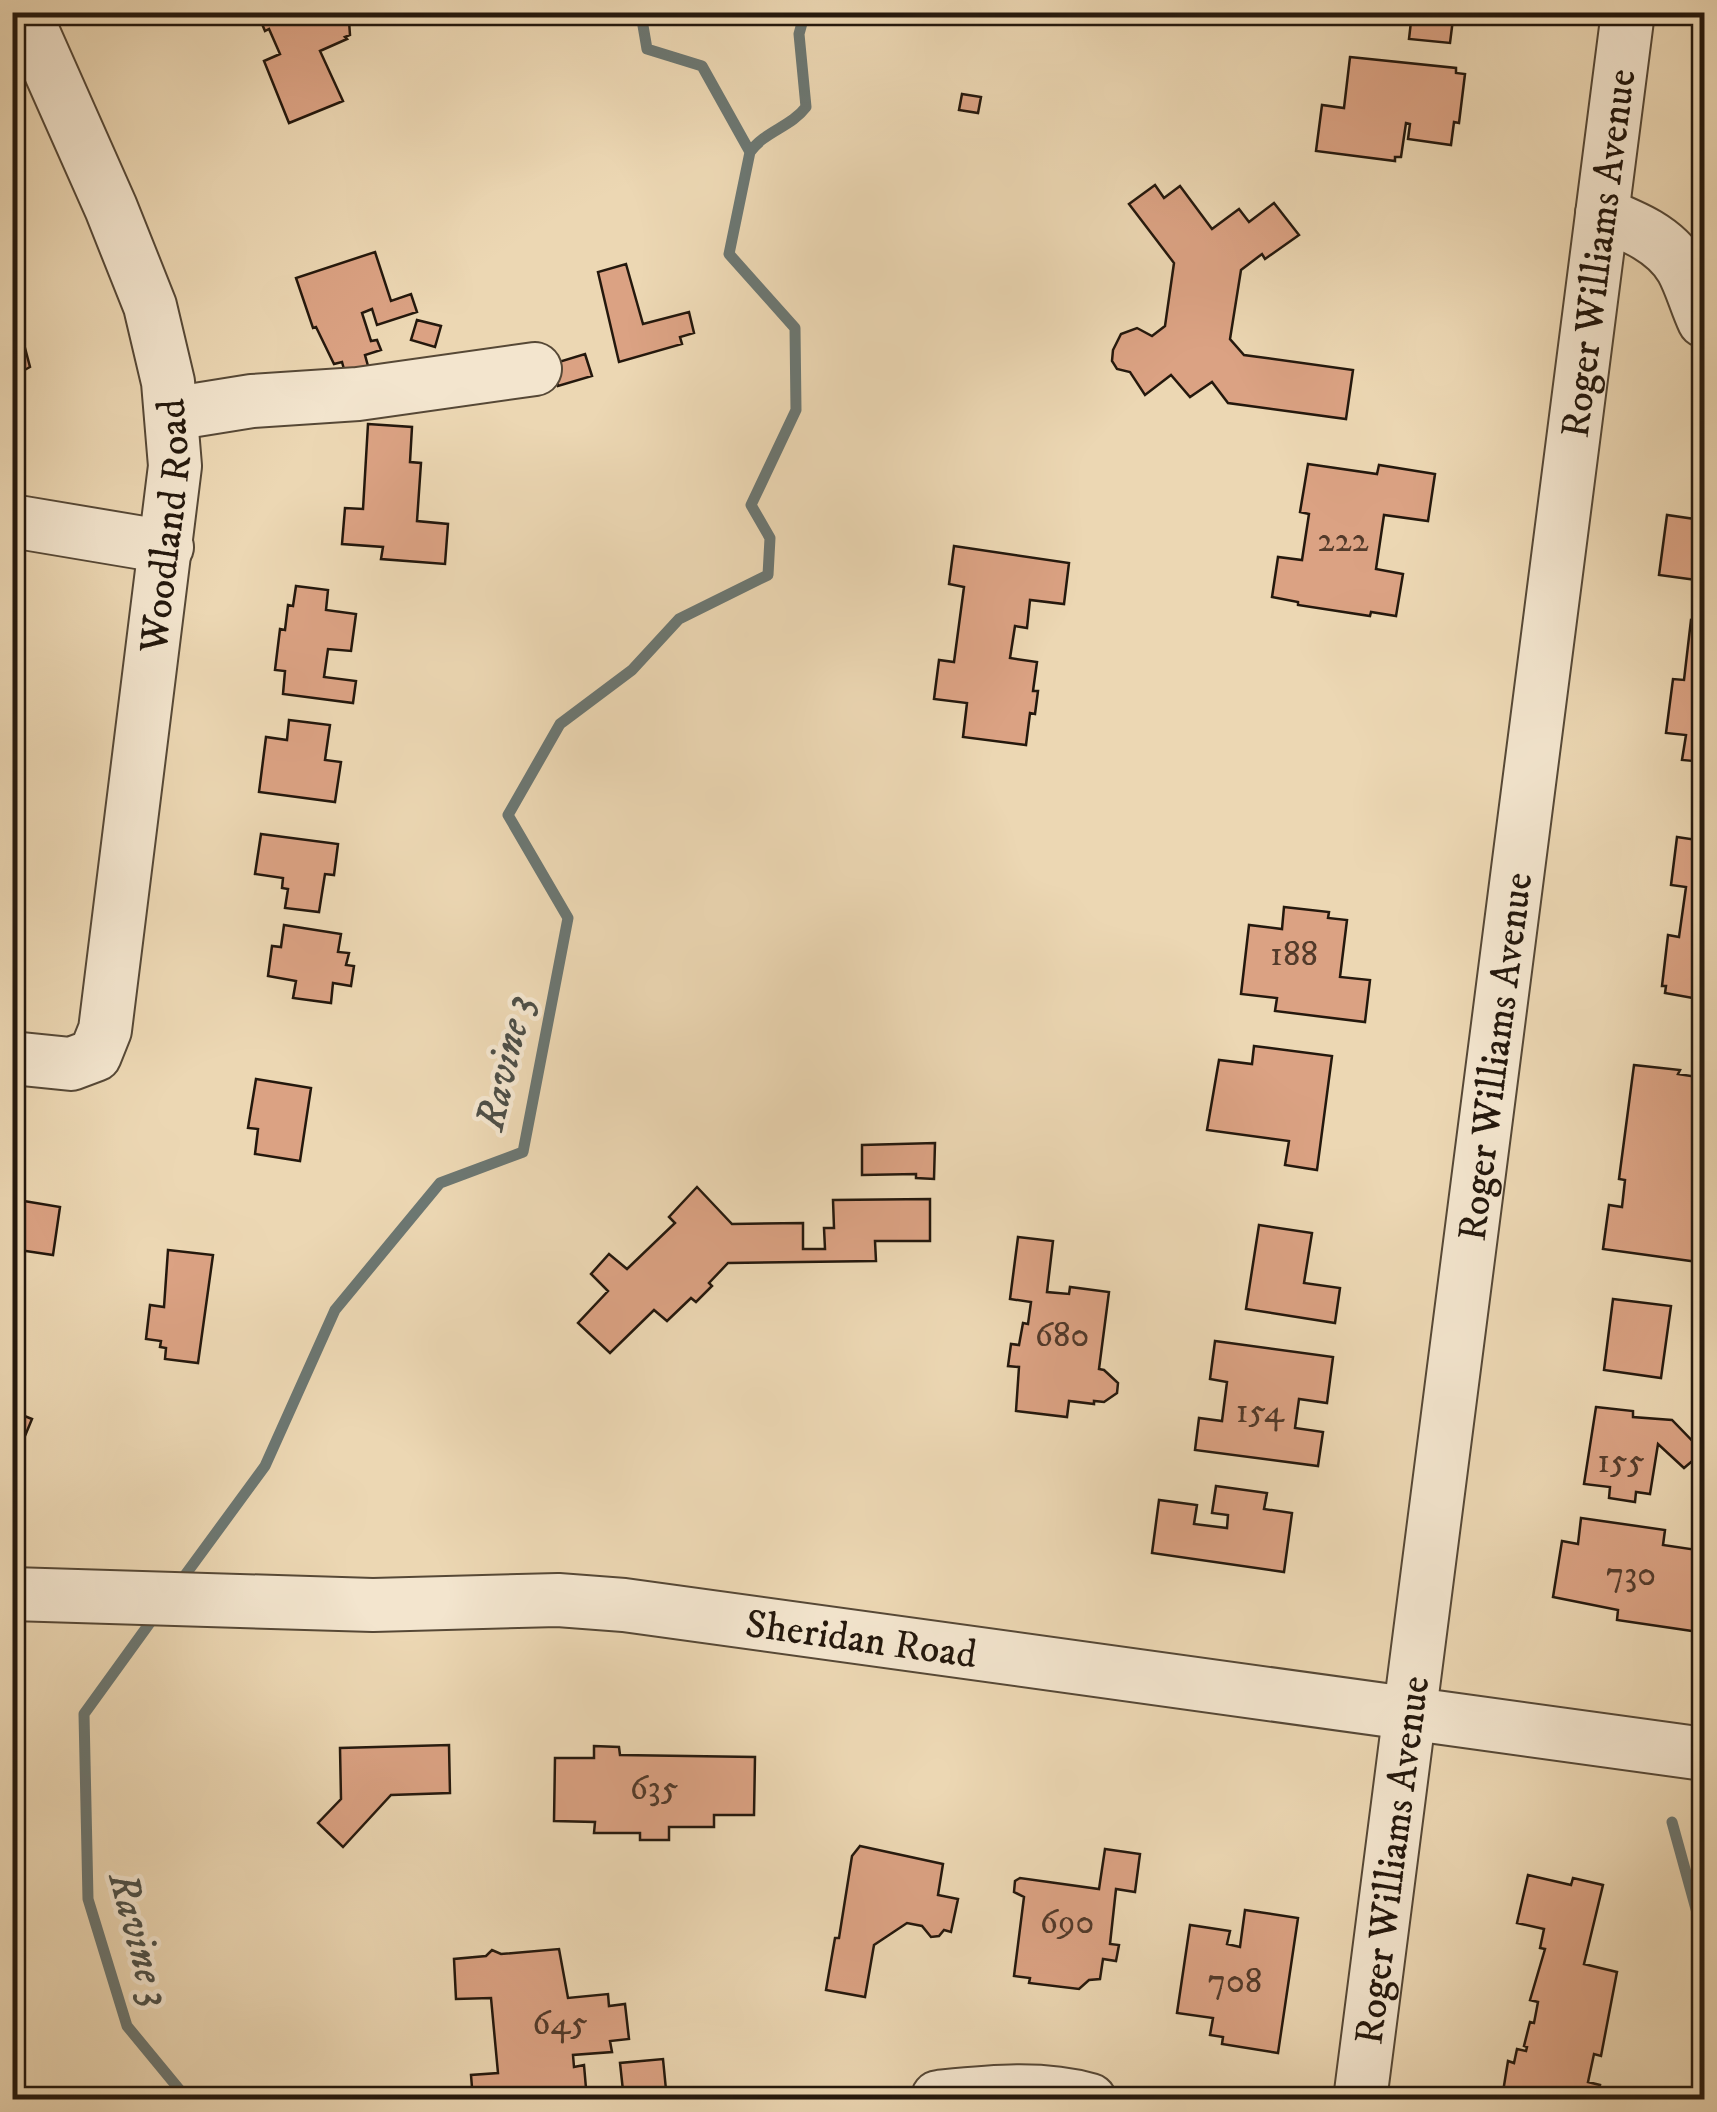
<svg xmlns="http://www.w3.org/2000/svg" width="1717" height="2112" font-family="'IM FELL DW Pica',serif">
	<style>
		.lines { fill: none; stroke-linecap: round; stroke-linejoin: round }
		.stream { stroke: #6c7772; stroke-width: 11 }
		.building { fill: #dba283; stroke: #24180d; stroke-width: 2.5 }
		.minor-casing { stroke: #564836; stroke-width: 56 }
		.minor { stroke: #f3e5ce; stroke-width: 52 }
		.labels { text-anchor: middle; stroke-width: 9; stroke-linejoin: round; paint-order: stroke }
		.number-label { font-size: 35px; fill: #523a2a }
		.street-label { font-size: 40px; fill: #24180d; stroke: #f3e5ce }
		.water-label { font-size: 42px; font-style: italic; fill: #4e5048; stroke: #f3e5ce }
	</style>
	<rect width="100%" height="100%" fill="#ecd7b3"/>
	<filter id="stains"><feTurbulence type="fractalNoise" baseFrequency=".002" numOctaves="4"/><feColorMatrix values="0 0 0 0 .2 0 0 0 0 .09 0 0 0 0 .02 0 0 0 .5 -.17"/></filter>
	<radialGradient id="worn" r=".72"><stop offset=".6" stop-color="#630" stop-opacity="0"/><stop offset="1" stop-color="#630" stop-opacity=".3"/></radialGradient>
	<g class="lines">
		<!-- stream -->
		<path class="stream" d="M750 152C765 131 791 127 806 107L799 34 805 12
			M180 1582 265 1466 335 1310 440 1183 523 1152 568 918 508 815 560 724 632 670 679 619 768 575 770 538 751 505 796 410 795 328 729 254 750 152 702 66 647 49 641 14 675 17 676 12
			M157 1613 84 1714 88 1899 127 2026 188 2100
			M1672 1822 1704 1938"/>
	</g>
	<!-- building -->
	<path class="building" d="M257 12H352L355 18 349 21 350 35 345 37 347 39 320 51 343 101 289 123 264 61 280 54 269 29 265 31Z
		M1405 12H1468L1467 20 1453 19 1450 43 1409 39 1412 13Z
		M1350 57 1456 68V73L1465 74 1459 123 1454 122 1451 145 1408 139 1410 124 1406 123 1401 157H1395V161L1316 151 1322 105 1344 108Z
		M962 94 981 97 978 113 959 110Z
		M1155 185 1164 198 1180 186 1212 229 1239 209 1249 222 1274 203 1299 235 1265 259 1262 254 1241 270 1230 339 1244 355 1353 370 1346 419 1228 403 1212 382 1190 397 1171 375 1145 395 1130 372 1117 369 1112 361 1113 350 1121 334 1137 328 1152 336 1165 326 1174 263 1129 204Z
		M375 252 391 301 411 294 417 312 377 325 372 309 362 313 371 341 377 340 381 350 365 355 368 366 345 373 342 362 334 364 316 327 313 328 296 278Z
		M626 264 643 324 689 312 694 333 680 337 682 344 619 362 598 272Z
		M417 320 441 326 435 347 411 340Z
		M12 333 13 336 21 333 30 367 12 377Z
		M585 354 592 376 558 386 552 364Z
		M368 424 412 427 410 462 421 463 417 521 448 524 445 564 381 559 383 547 342 544 345 508 363 509Z
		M1308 464 1377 474 1379 465 1435 474 1428 521 1384 515 1376 569 1403 574 1396 616 1371 612 1370 616 1298 605V602L1272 597 1278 557 1302 560 1309 514 1300 512Z
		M1698 502 1704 503V581L1659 575 1667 515 1695 519Z
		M954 546 1069 563 1064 604 1030 600 1027 628 1015 626 1010 658 1037 662 1033 691H1038L1035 714 1030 713 1026 745 963 737 967 703 934 699 939 660 954 662 964 587 949 584Z
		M296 586 328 590 326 610 356 614 351 651 328 649 324 677 356 681 353 703 283 694 285 671 275 670 280 629 285 630 288 605 293 606Z
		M1691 620 1704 622V762L1682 760 1686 735 1666 733 1673 679 1684 680Z
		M289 720 330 725 325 760 341 762 335 802 259 792 266 737 287 740Z
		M261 834 338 844 334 875 325 874 319 912 285 908 288 889 282 888 283 878 255 874Z
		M1677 837 1704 841V1000L1665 993 1666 986H1662L1668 935 1679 937 1686 887 1671 885Z
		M1284 907 1329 912 1328 918 1347 920 1340 977 1370 980 1365 1022 1275 1011 1277 998 1241 994 1249 925 1282 929Z
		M284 925 341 934 338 952 349 953 346 965 354 966 351 986 333 983 331 1003 293 998 296 981 268 976 272 946 281 947Z
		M1254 1046 1332 1056 1317 1170 1285 1165 1289 1141 1207 1130 1219 1060 1252 1064Z
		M1634 1065 1680 1070 1678 1074 1704 1078V1258L1698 1257V1262L1603 1249 1609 1205 1622 1207 1625 1180 1619 1179Z
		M256 1079 311 1088 300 1161 255 1154 258 1129 248 1128Z
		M935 1143 934 1179 916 1178V1174L862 1175V1145Z
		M697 1187 732 1224 803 1223V1249H825L824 1228H834L833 1200 930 1199V1241H875L876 1261 728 1263 709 1283 712 1286 696 1302 691 1298 667 1321 654 1310 610 1353 578 1323 608 1291 591 1274 609 1254 627 1269 675 1223 669 1217Z
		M12 1199 60 1207 53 1255 12 1249Z
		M1259 1225 1312 1233 1304 1283 1340 1288 1335 1323 1246 1309Z
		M1018 1237 1053 1241 1047 1292 1069 1294 1070 1287 1109 1292 1099 1369 1104 1370 1118 1383 1117 1393 1104 1402 1094 1401V1404L1069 1401 1067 1417 1016 1411 1019 1367 1008 1366 1011 1344 1019 1345 1023 1323 1028 1324 1031 1302 1010 1299Z
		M168 1250 213 1255 198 1363 165 1359 166 1348 160 1347 161 1341 146 1339 150 1305 164 1307Z
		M1613 1299 1671 1306 1661 1378 1604 1370Z
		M1215 1341 1333 1357 1327 1403 1299 1399 1295 1428 1323 1432 1318 1466 1195 1450 1199 1418 1222 1421 1227 1382 1210 1379Z
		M1596 1407 1633 1411V1417L1672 1420 1703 1452 1684 1468 1658 1444 1650 1494 1636 1492 1635 1502 1609 1498 1610 1487 1584 1484Z
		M12 1411 32 1419 13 1465H12Z
		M1216 1486 1267 1493 1264 1509 1292 1513 1284 1572 1152 1553 1159 1500 1197 1505 1194 1524 1227 1528 1228 1515 1212 1513Z
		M1581 1518 1665 1530 1663 1545 1704 1551V1595L1699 1632 1617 1620 1618 1610 1553 1597 1562 1541 1578 1544Z
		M449 1745 450 1793 391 1795 343 1847 318 1823 341 1799 340 1748Z
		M594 1746 619 1747 620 1755 755 1757 754 1815H714V1827H669V1840H640V1833H594L595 1822 554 1821 555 1758H594Z
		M860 1846 943 1864 938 1895 958 1899 951 1932 944 1930 939 1936 931 1937 922 1926 907 1923 874 1945 865 1997 826 1990 835 1938H839L852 1856Z
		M1105 1849 1140 1854 1135 1892 1116 1889 1110 1944 1119 1945 1116 1961 1103 1959 1100 1979 1089 1980 1079 1989 1029 1983 1030 1978 1014 1976 1024 1897 1014 1892 1015 1881 1020 1878 1099 1889Z
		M1528 1875 1571 1885 1573 1878 1603 1885 1584 1964 1617 1972 1601 2056 1594 2054 1588 2082 1600 2085 1597 2100 1502 2098 1508 2061 1514 2063 1517 2049 1526 2051 1527 2047 1524 2046 1530 2022 1534 2023 1538 2002 1530 2000 1545 1949 1540 1948 1544 1929 1517 1923Z
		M1245 1910 1298 1918 1278 2053 1222 2044 1223 2037 1210 2035 1213 2018 1177 2013 1190 1925 1230 1931 1227 1944 1240 1947Z
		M559 1949 568 1998 608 1994 609 2006 625 2004 629 2039 610 2041 612 2052 573 2055 574 2067 584 2065 587 2100H473L471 2075 498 2073 491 1998 456 1999 454 1959 486 1956 492 1950 501 1954Z
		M663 2059 667 2100H624L620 2063Z"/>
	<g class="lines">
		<!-- minor casing -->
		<g class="minor-casing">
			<g id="minor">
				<path d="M1602 214C1632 226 1665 239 1682 268 1691 284 1696 304 1704 321"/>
				<path d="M171 414 252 401 358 394 535 369"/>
				<path d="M12 521 167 547"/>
				<path id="s1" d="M12 1058 71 1064 95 1055 105 1030 175 466 168 382 150 306 111 208 24 12"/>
				<path id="s2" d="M12 1594 373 1605 558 1600 624 1605 1704 1754"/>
				<path d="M938 2097C988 2092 1041 2086 1090 2100"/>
				<path id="s3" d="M1360 2100 1628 12"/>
			</g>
		</g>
		<!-- minor -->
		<use href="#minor" class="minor"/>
	</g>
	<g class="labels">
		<!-- number labels -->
		<g class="number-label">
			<text x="1343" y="551">222</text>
			<text x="1294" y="965">188</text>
			<text x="1062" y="1346">680</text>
			<text x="1260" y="1422">154</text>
			<text x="1621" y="1472">155</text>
			<text x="1631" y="1585">730</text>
			<text x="654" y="1799">635</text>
			<text x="1067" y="1933">690</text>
			<text x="1235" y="1992">708</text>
			<text x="560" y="2034">645</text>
		</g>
		<!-- street labels -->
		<g class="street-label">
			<text dy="14" stroke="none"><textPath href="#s3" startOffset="1862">Roger Williams Avenue</textPath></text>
			<text dy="14" stroke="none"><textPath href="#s1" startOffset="620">Woodland Road</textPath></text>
			<text dy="14" stroke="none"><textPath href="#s3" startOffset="1052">Roger Williams Avenue</textPath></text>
			<text dy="14" stroke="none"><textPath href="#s2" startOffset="852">Sheridan Road</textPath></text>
			<text dy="14" stroke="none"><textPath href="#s3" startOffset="242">Roger Williams Avenue</textPath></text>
		</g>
		<!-- water labels -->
		<g class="water-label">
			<text transform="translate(503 1062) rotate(-77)" y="15">Ravine 3</text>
			<text transform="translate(141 1939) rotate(75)" y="15">Ravine 3</text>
		</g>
	</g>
	<!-- margin -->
	<rect width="1717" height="2112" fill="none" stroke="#ecd7b3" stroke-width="50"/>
	<rect x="15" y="15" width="1687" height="2082" fill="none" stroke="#24180d" stroke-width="5"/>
	<rect x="25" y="25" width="1667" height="2062" fill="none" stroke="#24180d" stroke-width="2.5"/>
	<rect width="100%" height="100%" filter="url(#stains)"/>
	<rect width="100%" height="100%" fill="url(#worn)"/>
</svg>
